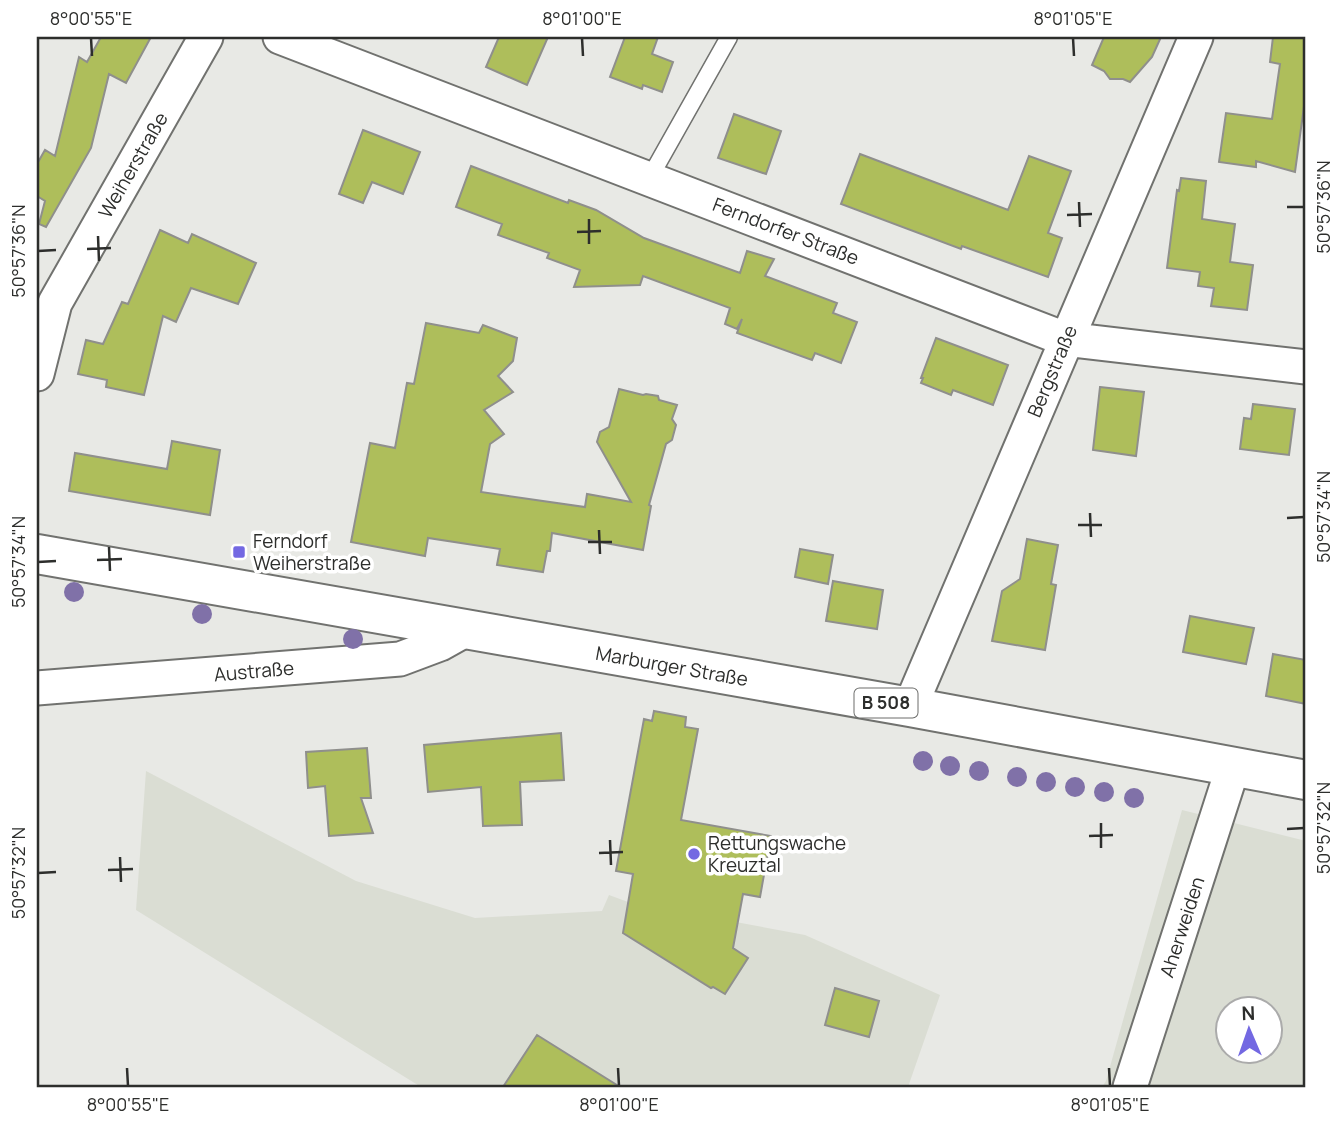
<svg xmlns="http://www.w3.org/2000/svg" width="1343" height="1124" font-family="Manrope,sans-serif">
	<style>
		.built { fill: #daddd3; fill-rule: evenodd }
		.building { fill: #aebe5b; stroke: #8f8f8c; stroke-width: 2 }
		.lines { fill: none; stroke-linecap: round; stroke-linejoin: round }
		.lane-casing { stroke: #71726f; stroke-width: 19 }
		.street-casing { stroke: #71726f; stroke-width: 37 }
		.primary-casing { stroke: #71726f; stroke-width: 42 }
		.lane { stroke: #fff; stroke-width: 16 }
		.street { stroke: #fff; stroke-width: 33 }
		.primary { stroke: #fff; stroke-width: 38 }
		.tree { fill: #8071a8 }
		.ticks { fill: none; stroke: #2d2e2c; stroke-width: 2.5 }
		.poi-dot { fill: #7368e2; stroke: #fff; stroke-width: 2.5 }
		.labels { text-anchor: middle; stroke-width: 7; stroke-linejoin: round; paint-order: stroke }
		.shield { fill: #fff; stroke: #6c6d6b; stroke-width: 2 }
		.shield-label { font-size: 18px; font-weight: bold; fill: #2d2e2c }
		.street-label { font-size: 19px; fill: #2d2e2c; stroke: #fff }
		.poi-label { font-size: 19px; fill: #2d2e2c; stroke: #fff; text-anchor: start }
		.neatline { fill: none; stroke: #2d2e2c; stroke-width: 2.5 }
		.ticks-label { font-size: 18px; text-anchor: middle; fill: #2d2e2c }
	</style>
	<rect width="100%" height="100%" fill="#e8e9e5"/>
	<!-- built -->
	<path class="built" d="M146 771 356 881 475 918 602 911 609 895 628 902 805 935 940 995 908 1087H421L136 910Z
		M1182 810 1306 841V1087H1102L1106 1081ZM1228 1009H1270V1050H1228Z"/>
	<!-- building -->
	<path class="building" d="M101 37H151L126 83 109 74 91 148 46 227 39 224 45 201 37 196V164L45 150 55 156 79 57 87 62Z
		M499 37H548L527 85 486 67Z
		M625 37H658L652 54 673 62 662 92 643 85 642 89 610 77Z
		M1104 37H1161L1152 57 1130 82 1123 79H1110L1104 71 1092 65Z
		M1273 37H1306V92L1295 172 1256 161V167L1219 162 1226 113 1272 119 1280 64 1270 62Z
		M734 114 781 131 766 174 718 158Z
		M363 130 420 152 403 194 372 182 363 203 339 194Z
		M860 154 1008 210 1029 156 1071 171 1048 233 1062 238 1048 277 962 246 961 249 841 204Z
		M471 166 568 203 569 200 596 210 644 238 740 273 747 251 774 259 765 276 837 303 833 313 857 322 841 363 815 353 812 360 737 333 742 319 737 329 725 324 730 308 643 276 640 285 574 287 580 270 547 258 549 253 498 235 502 224 456 207Z
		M1181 178 1206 181 1202 219 1235 224 1230 262 1253 265 1247 310 1211 306 1214 288 1198 286 1200 272 1167 268 1177 190 1179 191Z
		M160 230 188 243 192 234 256 263 238 304 191 288 176 322 163 316 144 395 106 387 107 380 78 374 86 340 103 344 122 302 128 304Z
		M426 323 479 333 483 325 517 338 513 361 498 376 513 392 484 410 504 434 490 444 481 492 585 507 587 494 631 502 597 442 600 432 609 427 619 389 643 395 646 394 658 396 659 400 677 405 672 419 676 425 672 440 666 444 649 505 651 506 643 550 552 533 550 551H547L543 572 497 565 500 549 428 538 425 556 351 542 370 443 395 448 407 383 414 384Z
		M936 338 1008 365 993 405 953 390 951 395 921 383 923 378H921Z
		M1100 387 1144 392 1136 456 1093 450Z
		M1253 404 1295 409 1289 455 1240 449 1244 418 1251 419Z
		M172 441 220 450 210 515 69 491 75 453 167 469Z
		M1027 539 1058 545 1051 584 1056 585 1045 650 992 641 1002 591 1020 579Z
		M800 549 833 555 828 584 795 577Z
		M833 581 883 590 877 629 826 621Z
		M1190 616 1254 628 1246 664 1183 652Z
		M1273 654 1306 660V704L1266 696Z
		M654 711 686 717 685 727 698 729 681 820 771 836 760 897 743 894 733 948 748 958 725 994 713 987 711 988 623 933 633 874 616 871 644 719 652 721Z
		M561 733 564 780 520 782 522 825 483 826 481 787 428 792 424 745Z
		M367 748 371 798H361L373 833 329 836 325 786 308 788 306 752Z
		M835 988 879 1001 869 1037 825 1025Z
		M537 1035 620 1087H503Z"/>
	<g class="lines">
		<!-- lane casing -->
		<g class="lane-casing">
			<path id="lane" d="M649 179 729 37"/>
		</g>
		<!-- street casing -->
		<g class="street-casing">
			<path id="street" d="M280 37 1065 339 1306 367
				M37 374 55 303 206 37
				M37 688 400 659 440 644 465 630
				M910 707 1196 37
				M1130 1087 1233 767"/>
		</g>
		<!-- primary casing -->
		<g class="primary-casing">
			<path id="primary" d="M37 554 910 707 1306 780"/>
		</g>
		<!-- lane -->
		<use href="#lane" class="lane"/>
		<!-- street -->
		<use href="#street" class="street"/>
		<!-- primary -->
		<use href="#primary" class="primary"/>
	</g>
	<!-- trees -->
	<g class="tree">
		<circle cx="74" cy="592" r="10"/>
		<circle cx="202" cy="614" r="10"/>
		<circle cx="353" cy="639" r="10"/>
		<circle cx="923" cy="761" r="10"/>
		<circle cx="950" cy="766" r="10"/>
		<circle cx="979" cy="771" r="10"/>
		<circle cx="1017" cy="777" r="10"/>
		<circle cx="1046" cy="782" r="10"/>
		<circle cx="1075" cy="787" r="10"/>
		<circle cx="1104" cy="792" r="10"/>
		<circle cx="1134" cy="798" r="10"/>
	</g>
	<!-- ticks -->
	<path class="ticks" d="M91 38 92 56M582 38 583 56M1073 38 1074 56M1079 202 1080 227M1287 207H1304M1067 215 1092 214M589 219V244M577 232 601 231M98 236 99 261M87 249 111 248M38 251 56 250M1090 513 1091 537M1287 518 1304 517M1078 525H1102M599 530 600 554M588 542H612M109 547 110 571M97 560 122 559M38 562 56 561M1101 823V848M1287 829 1304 828M1089 836 1113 835M610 840 611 865M599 853 623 852M120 857 121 882M108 870 133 869M38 873 56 872M127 1068 128 1086M618 1068 619 1086M1109 1068 1110 1086"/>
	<!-- markers -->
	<g class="poi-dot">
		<rect x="232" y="545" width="14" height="14" rx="3.5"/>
		<circle cx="694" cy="854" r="7"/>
	</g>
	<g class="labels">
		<!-- shield labels -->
		<rect class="shield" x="854.5" y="688.5" width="63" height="29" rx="5"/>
		<g class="shield-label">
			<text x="886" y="709">B 508</text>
		</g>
		<!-- street labels -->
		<g class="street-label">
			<text transform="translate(133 165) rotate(-60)" y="7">Weiherstraße</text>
			<text transform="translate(786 231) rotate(21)" y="7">Ferndorfer Straße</text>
			<text transform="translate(1052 371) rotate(-67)" y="7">Bergstraße</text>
			<text transform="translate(672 666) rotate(10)" y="7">Marburger Straße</text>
			<text transform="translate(254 671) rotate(-5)" y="7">Austraße</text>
			<text transform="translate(1182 927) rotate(-72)" y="7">Aherweiden</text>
		</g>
		<!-- poi labels -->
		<g class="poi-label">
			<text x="253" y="548">Ferndorf<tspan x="253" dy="22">Weiherstraße</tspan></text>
			<text x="708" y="850">Rettungswache<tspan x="708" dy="22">Kreuztal</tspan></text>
		</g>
	</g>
	<!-- border -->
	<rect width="1343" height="1124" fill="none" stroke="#ffffff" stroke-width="77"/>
	<!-- north arrow -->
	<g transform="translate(1249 1030) rotate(358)"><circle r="33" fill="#ffffff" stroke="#ababab" stroke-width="2"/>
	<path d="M0-5L12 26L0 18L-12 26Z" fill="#7368e2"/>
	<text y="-10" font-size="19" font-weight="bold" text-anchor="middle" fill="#2d2e2c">N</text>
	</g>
	<rect x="38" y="38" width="1266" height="1048" class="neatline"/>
	<g class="ticks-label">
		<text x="91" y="25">8°00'55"E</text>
		<text x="582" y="25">8°01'00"E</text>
		<text x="1073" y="25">8°01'05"E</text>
		<text transform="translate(1324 207) rotate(-90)" y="6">50°57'36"N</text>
		<text transform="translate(19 251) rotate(-90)" y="6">50°57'36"N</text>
		<text transform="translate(1324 517) rotate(-90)" y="6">50°57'34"N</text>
		<text transform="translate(19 562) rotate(-90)" y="6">50°57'34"N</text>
		<text transform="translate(1324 828) rotate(-90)" y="6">50°57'32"N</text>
		<text transform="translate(19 873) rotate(-90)" y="6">50°57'32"N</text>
		<text x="128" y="1111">8°00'55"E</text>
		<text x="619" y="1111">8°01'00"E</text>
		<text x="1110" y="1111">8°01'05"E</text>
	</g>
</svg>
